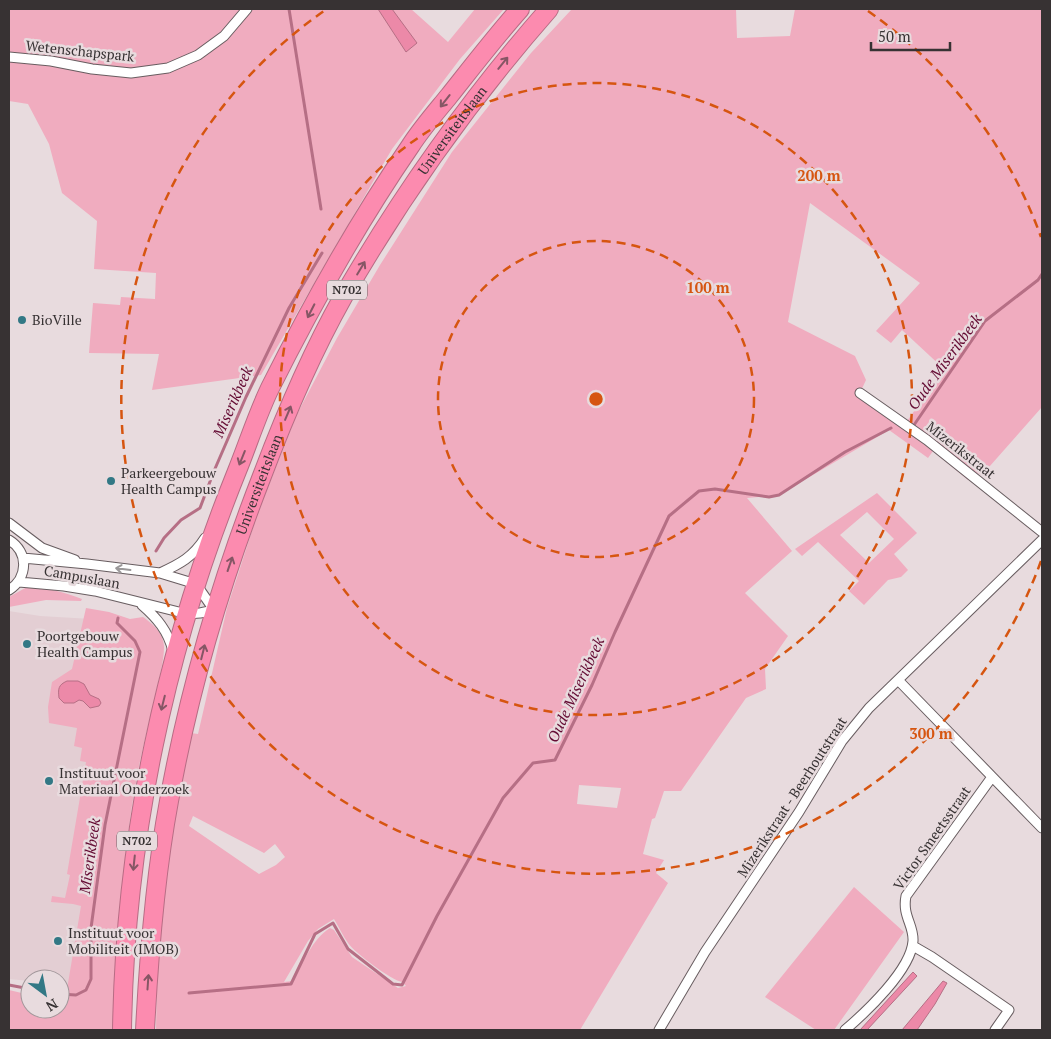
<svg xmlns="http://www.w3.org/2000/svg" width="1051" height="1039" font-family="'PT Serif',serif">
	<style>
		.built { fill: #e3ced3 }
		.green { fill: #f0acbf; fill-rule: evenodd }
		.water { fill: #ec89a8; stroke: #b66f85 }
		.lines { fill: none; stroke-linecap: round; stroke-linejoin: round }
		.stream { stroke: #b66f85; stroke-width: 3 }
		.street-casing { stroke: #685d60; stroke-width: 11 }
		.highway-casing { stroke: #b76c84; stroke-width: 20 }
		.street { stroke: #fff; stroke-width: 9 }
		.highway { stroke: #fc8baf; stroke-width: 18 }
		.oneway { stroke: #865665 }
		.oneway2 { stroke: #9b9899 }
		.ring { fill: none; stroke: #d65510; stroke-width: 2.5; stroke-dasharray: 9 6 }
		.poi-dot { fill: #327885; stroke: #e8dbde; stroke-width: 2 }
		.labels { text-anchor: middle; stroke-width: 5; stroke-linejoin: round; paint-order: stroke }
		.shield { fill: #e8dbde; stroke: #6c6566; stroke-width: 1 }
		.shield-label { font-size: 12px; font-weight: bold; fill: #373233 }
		.street-label { font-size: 14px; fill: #373233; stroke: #e8dbde }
		.poi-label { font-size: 14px; fill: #373233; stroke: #e8dbde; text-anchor: start }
		.water-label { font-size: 15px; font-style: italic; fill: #640b33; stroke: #e8dbde }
		.centre { fill: #d65510; stroke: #e8dbde; stroke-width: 2.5 }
		.ring-label { font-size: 15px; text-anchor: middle; font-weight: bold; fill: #d65510; stroke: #e8dbde; stroke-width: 5; stroke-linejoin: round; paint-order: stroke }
	</style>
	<rect width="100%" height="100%" fill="#e8dbde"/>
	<!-- built -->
	<path class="built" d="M9 611 40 616 109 620 74 987 60 985V979H30V981L9 979Z"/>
	<!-- green -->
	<path class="green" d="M9 9H411L448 42 475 9H504L460 59 392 149 261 375 152 390 159 354 89 353 93 303 120 305 121 297 155 299 156 273 94 269 97 221 62 193 49 144 28 104 9 101Z
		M572 9H736L737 38 790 36 795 9H1042V407L982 475 974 472 968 480 933 451 928 458 889 430 779 495 747 498 792 551 745 593 788 636 765 669 766 689 746 698 681 791H664L655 818 652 819 643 854 664 860 656 873 668 883 580 1030H156C157 962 161 889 173 822 178 792 185 762 191 733L198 734 227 608 241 565 257 515 296 416 337 338 380 265 452 152 531 53ZM810 203 920 283 876 331 891 343 902 330 944 369 905 424 859 395 866 380 855 356 788 322ZM579 785 621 788 617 808 577 804ZM193 816 264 853 275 844 285 857 276 865 259 874 189 826ZM334 919C339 927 343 936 348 943 355 953 391 980 402 982L406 986 398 988 352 957 334 930 330 928C312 939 303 964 292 981L284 982 308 941 318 929Z
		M877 493 917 533 894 554 908 570 901 577 888 580 864 605 849 591 859 581 818 542 802 556 795 549ZM867 512 894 539 869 563 840 535Z
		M27 587C46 587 64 592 82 599L81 601 46 600 9 607V597Z
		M86 608 109 612 130 619 143 617C153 624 164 633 164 647 164 662 159 677 156 692 150 720 142 748 137 777 121 860 118 946 115 1030H9V990L30 995V1009H60V1000L65 1001 81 906 73 904 51 902 52 896 65 898 70 875 67 874 86 762 80 761 82 748 74 746 77 728 49 723 48 707 52 682 72 669Z
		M854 887 904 932 834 1030H816L765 997Z"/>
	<!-- water -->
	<path class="water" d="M378 9H392L417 43 406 52Z
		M67 681H78L84 684 90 695 99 699 101 703 99 706 90 708 83 701 79 700 74 703H64L59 698C58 689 58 685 67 681Z
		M913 972 917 976 867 1030H860Z
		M943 981 947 983 935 1004 917 1030H902Z"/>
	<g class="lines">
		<!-- stream -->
		<path class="stream" d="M289 9 321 209
			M914 425 985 321 1038 280 1042 274
			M156 551 164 538 181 520 200 508 214 471 246 397 289 308 322 253
			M9 985 30 989
			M189 993 291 984 315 934 333 923 348 949 393 984 402 985 437 916 503 798 533 763 555 760 592 685 615 632 669 516 699 491 715 489 769 497 779 495 845 452 891 428
			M60 994 76 995 86 990 91 979V928L105 825 140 652 135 641 117 623 118 618"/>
		<!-- street casing -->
		<g class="street-casing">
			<path id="street" d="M9 57 51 61 92 69 131 73 168 68 198 55 224 36 247 9
				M860 393 927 440 1042 532
				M9 523 42 548 75 560
				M9 540C29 552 28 578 9 590
				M160 573C180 564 193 557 205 538
				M19 582 64 586 95 591 187 614 200 613 214 610 196 584 160 573 87 564 23 558
				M142 605C157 618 168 631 173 651
				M898 680 1042 828
				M913 946 932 957 1009 1010 995 1030
				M659 1030 705 952 799 812 842 741 869 708 1042 540
				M845 1030C866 1012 911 970 913 941 914 925 902 916 906 896L992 777"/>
		</g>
		<!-- highway casing -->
		<g class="highway-casing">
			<g id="highway">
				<path d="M122 1030C125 839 165 649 237 471 248 444 257 415 270 388 312 304 358 222 411 145 422 128 436 112 449 96 472 67 495 37 520 9"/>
				<path id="s1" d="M145 1030C149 953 155 876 169 801 189 690 221 581 262 476 285 415 311 354 343 297 403 193 470 99 549 9"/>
			</g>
		</g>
		<!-- street -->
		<use href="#street" class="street"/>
		<!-- highway -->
		<use href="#highway" class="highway"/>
	</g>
	<!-- one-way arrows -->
	<defs><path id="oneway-shaft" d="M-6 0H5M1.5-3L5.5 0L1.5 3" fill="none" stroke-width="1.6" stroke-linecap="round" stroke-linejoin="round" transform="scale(1.25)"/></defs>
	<g class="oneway">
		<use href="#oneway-shaft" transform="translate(503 63) rotate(-51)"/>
		<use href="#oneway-shaft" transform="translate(445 101) rotate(128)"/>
		<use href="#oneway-shaft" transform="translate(361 268) rotate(-59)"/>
		<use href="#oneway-shaft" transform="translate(311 311) rotate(117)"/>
		<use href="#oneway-shaft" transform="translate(288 413) rotate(-67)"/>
		<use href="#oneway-shaft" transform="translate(242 458) rotate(112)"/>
		<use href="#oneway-shaft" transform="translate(230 564) rotate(-71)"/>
		<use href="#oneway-shaft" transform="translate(203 652) rotate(-76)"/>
		<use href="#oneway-shaft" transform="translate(163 703) rotate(104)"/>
		<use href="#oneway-shaft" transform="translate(134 863) rotate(96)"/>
		<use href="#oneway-shaft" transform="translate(148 982) rotate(-86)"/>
	</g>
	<use class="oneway2" href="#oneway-shaft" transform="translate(123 569) rotate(-173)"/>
	<!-- distance rings -->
	<g class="ring">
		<circle cx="596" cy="399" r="158"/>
		<circle cx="596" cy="399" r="316"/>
		<path d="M1041 561A474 474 0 1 1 324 11M868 11A474 474 0 0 1 1041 237"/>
	</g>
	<!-- markers -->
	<g class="poi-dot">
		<circle cx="22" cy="320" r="5"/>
		<circle cx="111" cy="481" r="5"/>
		<circle cx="27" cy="644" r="5"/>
		<circle cx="49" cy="781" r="5"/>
		<circle cx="58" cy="941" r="5"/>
	</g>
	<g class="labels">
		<!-- shield labels -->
		<g class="shield">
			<rect x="327" y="280.5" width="40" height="19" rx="4"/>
			<rect x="117" y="831.5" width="40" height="19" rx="4"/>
		</g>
		<g class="shield-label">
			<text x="347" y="294">N702</text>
			<text x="137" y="845">N702</text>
		</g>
		<!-- street labels -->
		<g class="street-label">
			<text transform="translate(80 51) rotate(6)" y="5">Wetenschapspark</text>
			<text dy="5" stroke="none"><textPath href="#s1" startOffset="965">Universiteitslaan</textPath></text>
			<text transform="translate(961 450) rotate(38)" y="5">Mizerikstraat</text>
			<text dy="5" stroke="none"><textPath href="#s1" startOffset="560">Universiteitslaan</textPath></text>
			<text transform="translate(82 577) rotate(10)" y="5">Campuslaan</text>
			<text transform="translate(792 797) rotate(-57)" y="5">Mizerikstraat - Beerhoutstraat</text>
			<text transform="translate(932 838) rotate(-55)" y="5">Victor Smeetsstraat</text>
		</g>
		<!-- poi labels -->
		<g class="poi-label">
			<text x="32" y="325">BioVille</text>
			<text x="121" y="478">Parkeergebouw<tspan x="121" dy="16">Health Campus</tspan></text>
			<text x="37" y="641">Poortgebouw<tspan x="37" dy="16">Health Campus</tspan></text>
			<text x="59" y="778">Instituut voor<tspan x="59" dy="16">Materiaal Onderzoek</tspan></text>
			<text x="68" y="938">Instituut voor<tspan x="68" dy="16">Mobiliteit (IMOB)</tspan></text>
		</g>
		<!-- water labels -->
		<g class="water-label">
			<text transform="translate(945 362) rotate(-54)" y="5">Oude Miserikbeek</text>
			<text transform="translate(233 402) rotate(-66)" y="5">Miserikbeek</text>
			<text transform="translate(576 690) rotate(-65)" y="5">Oude Miserikbeek</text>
			<text transform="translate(90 856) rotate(-82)" y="5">Miserikbeek</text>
		</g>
	</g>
	<circle cx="596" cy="399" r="8" class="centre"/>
	<g class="ring-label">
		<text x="819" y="181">200 m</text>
		<text x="708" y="293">100 m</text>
		<text x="931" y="739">300 m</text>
	</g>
	<!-- border -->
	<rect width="1051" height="1039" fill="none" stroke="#373233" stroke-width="20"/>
	<!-- north arrow -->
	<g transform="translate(45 994) rotate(148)"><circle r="24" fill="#e8dbde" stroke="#a1979a"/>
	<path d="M0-4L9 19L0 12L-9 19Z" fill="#327885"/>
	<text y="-8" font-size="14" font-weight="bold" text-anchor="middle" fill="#373233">N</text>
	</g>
	<!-- scale -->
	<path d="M871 42v8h79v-8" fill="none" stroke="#373233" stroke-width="2.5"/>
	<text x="878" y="42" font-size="15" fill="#373233" stroke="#e8dbde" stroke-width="4" paint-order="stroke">50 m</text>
</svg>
